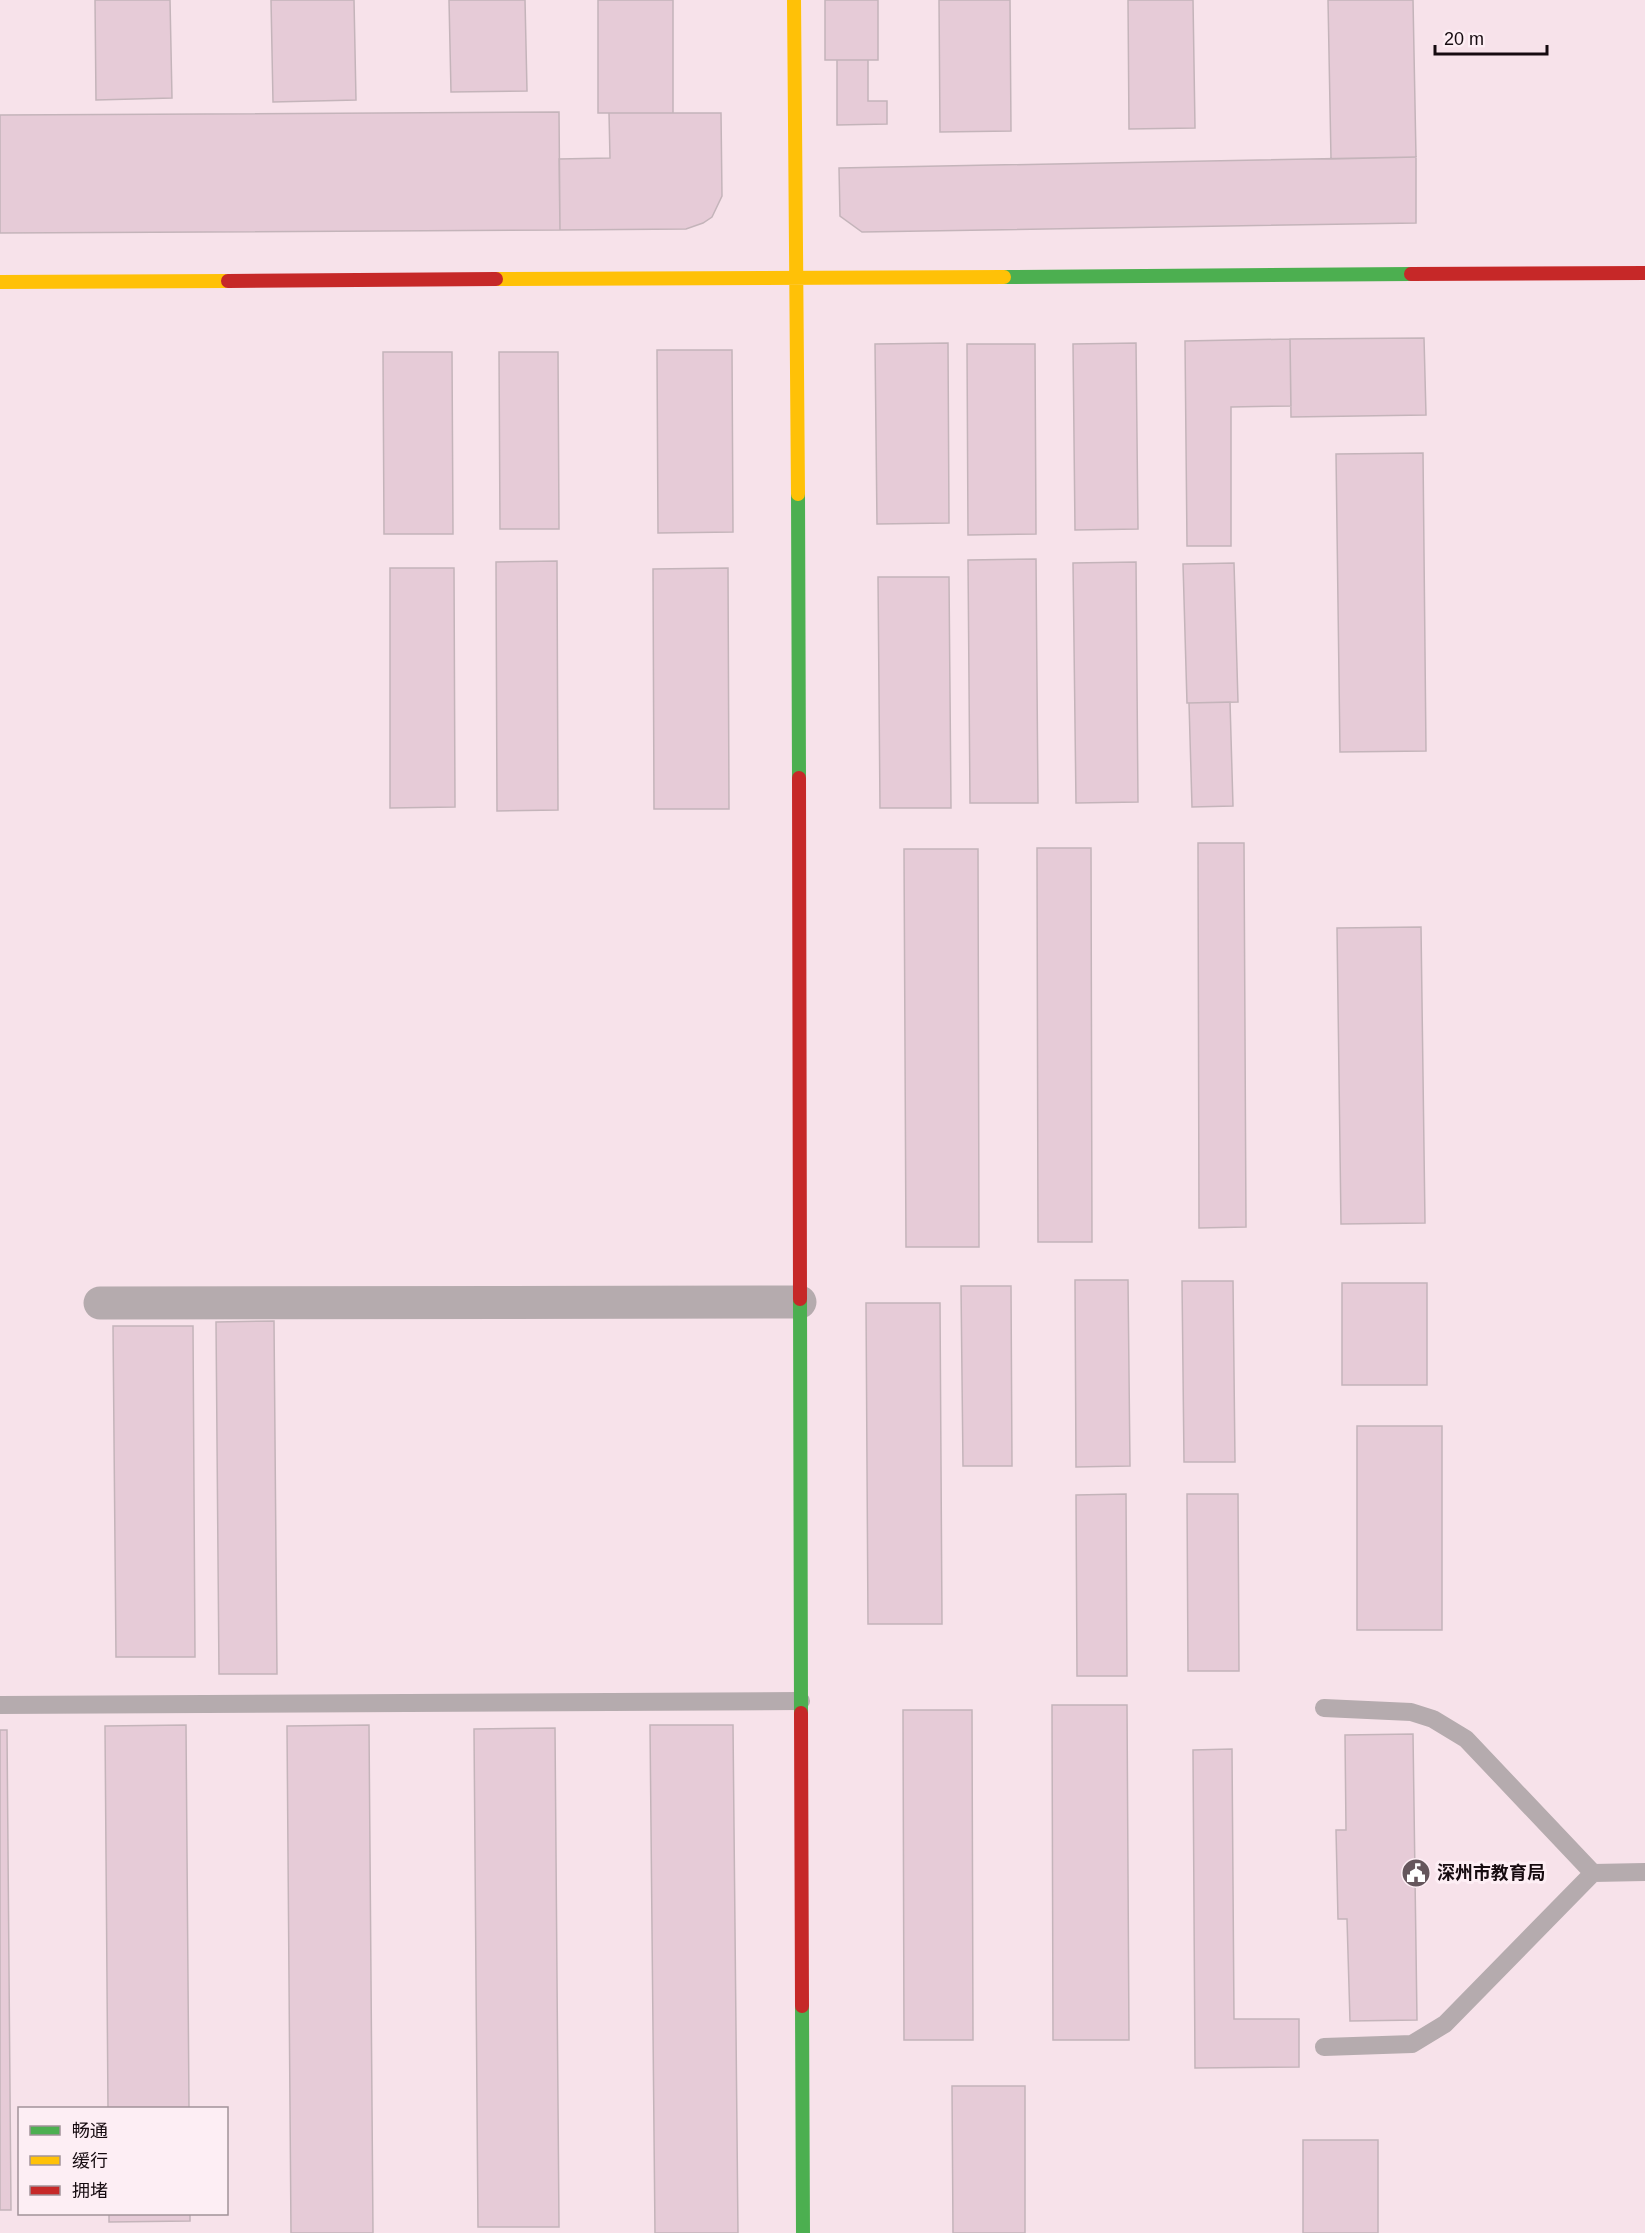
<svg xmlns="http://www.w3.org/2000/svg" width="1645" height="2233" font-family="Helvetica,'Noto Sans SC',sans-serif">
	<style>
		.building { fill: #e6cbd7; stroke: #c4b4ba; stroke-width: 1.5 }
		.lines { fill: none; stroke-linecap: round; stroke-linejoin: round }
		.lane { stroke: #b5abae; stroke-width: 18 }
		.street { stroke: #b5abae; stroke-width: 33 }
		.fast { stroke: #4caf50; stroke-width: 14 }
		.slow { stroke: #ffc107; stroke-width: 14 }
		.jam { stroke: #c62828; stroke-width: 14 }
		.labels { text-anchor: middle; stroke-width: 6; stroke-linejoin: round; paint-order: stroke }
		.poi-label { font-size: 18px; font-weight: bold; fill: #160b10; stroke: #fdeef4; text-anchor: start }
	</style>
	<rect width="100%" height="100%" fill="#f7e2ea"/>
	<!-- building -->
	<path class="building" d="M95 0H170L172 98 96 100Z
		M271 0H354L356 100 273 102Z
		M449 0H525L527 91 451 92Z
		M598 0H673V113H598Z
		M825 0H878V60H825Z
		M939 0H1010L1011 131 940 132Z
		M1128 0H1193L1195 128 1129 129Z
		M1328 0H1413L1416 157 1331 159Z
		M837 60H868V101H887V124L837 125Z
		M559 112 560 230 0 233V115Z
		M609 113H721L722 196 712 217 703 223 686 229 560 230 559 159 610 158Z
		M1416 157V223L862 232 840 216 839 168Z
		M1424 338 1426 415 1291 417 1290 339Z
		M1290 339 1291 406 1231 407V546H1187L1185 341Z
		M948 343 949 523 877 524 875 344Z
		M1136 343 1138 529 1075 530 1073 344Z
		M967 344H1035L1036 534 968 535Z
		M657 350H732L733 532 658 533Z
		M383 352H452L453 534H384Z
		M499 352H558L559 529H500Z
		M1423 453 1426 751 1340 752 1336 454Z
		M1036 559 1038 803H970L968 560Z
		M557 561 558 810 497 811 496 562Z
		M1136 562 1138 802 1076 803 1073 563Z
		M1234 563 1238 702 1187 703 1183 564Z
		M390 568H454L455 807 390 808Z
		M728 568 729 809H654L653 569Z
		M878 577H949L951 808H880Z
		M1230 702 1233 806 1192 807 1189 703Z
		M1198 843H1244L1246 1227 1199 1228Z
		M1037 848H1091L1092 1242H1038Z
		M904 849H978L979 1247H906Z
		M1421 927 1425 1223 1341 1224 1337 928Z
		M1075 1280H1128L1130 1466 1076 1467Z
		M1182 1281H1233L1235 1462H1184Z
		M1342 1283H1427V1385H1342Z
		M961 1286H1011L1012 1466H963Z
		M866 1303H940L942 1624H868Z
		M274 1321 277 1674H219L216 1322Z
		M113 1326H193L195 1657H116Z
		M1357 1426H1442V1630H1357Z
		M1126 1494 1127 1676H1077L1076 1495Z
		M1187 1494H1238L1239 1671H1188Z
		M1052 1705H1127L1129 2040H1053Z
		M903 1710H972L973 2040H904Z
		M186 1725 189 2108H108L105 1726Z
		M369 1725 373 2233H291L287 1726Z
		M650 1725H733L738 2233H655Z
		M555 1728 559 2227H478L474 1729Z
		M0 1730H7L11 2210H0Z
		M1413 1734 1417 2020 1350 2021 1347 1919H1338L1336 1830H1346L1345 1735Z
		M1232 1749 1234 2019H1299V2067L1195 2068 1193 1750Z
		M952 2086H1025V2233H953Z
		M1303 2140H1378V2233H1303Z
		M109 2214H190V2221L109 2222Z"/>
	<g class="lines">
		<!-- lane -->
		<path class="lane" d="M0 1705 801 1701
			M1324 1708 1411 1712 1433 1719 1466 1739 1593 1873
			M1324 2047 1412 2044 1445 2024 1593 1873 1645 1872"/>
		<!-- street -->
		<path class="street" d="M100 1303 800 1302"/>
		<!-- fast -->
		<path class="fast" d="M1004 277 1411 274
			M798 494 799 778
			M800 1299 801 1713
			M802 2006 803 2233"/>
		<!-- slow -->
		<path class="slow" d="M794 0 798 494
			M496 279 1004 277
			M0 282 228 281"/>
		<!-- jam -->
		<path class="jam" d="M1411 274 1645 273
			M228 281 496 279
			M799 778 800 1299
			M801 1713 802 2006"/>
	</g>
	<!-- icons -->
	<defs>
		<g id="civic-disc" transform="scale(1.5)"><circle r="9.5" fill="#65565c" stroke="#fdeef4"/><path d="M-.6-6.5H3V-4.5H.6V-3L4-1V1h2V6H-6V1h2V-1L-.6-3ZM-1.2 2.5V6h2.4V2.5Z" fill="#fff"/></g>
	</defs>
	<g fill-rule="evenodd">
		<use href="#civic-disc" x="1416" y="1873"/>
	</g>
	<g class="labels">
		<!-- poi labels -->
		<g class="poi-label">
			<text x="1437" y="1879">深州市教育局</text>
		</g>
	</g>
	<!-- legend -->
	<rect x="18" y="2107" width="210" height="108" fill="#fdeef4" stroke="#a19399" stroke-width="1.5"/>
	<rect x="30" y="2126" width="30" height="9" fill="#4caf50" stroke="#a19399" stroke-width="1.5"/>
	<text x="72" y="2137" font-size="18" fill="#160b10">畅通</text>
	<rect x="30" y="2156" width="30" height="9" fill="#ffc107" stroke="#a19399" stroke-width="1.5"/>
	<text x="72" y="2167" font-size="18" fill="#160b10">缓行</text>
	<rect x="30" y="2186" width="30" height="9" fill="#c62828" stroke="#a19399" stroke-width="1.5"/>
	<text x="72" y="2197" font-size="18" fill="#160b10">拥堵</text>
	<!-- scale -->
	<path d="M1435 45v9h112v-9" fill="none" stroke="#160b10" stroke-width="3"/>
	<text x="1444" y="45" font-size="18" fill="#160b10" stroke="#fdeef4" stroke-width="4.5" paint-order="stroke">20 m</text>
</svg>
